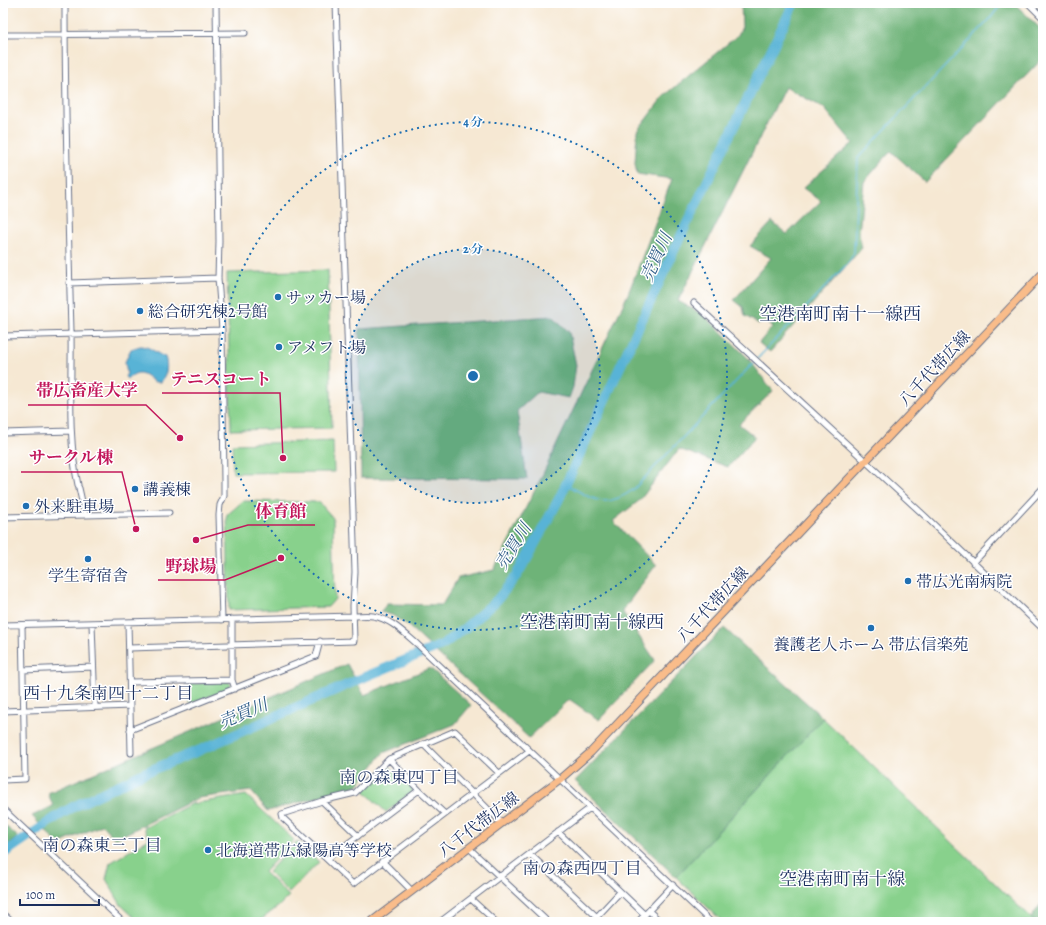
<svg xmlns="http://www.w3.org/2000/svg" width="1046" height="925" font-family="Alegreya,'Noto Serif JP',serif">
	<style>
		.green { fill: #88d18c; stroke: #528075 }
		.forest { fill: #6eb378; stroke: #44716b }
		.water { fill: #58b3d6; stroke: #3a719a }
		.lines { fill: none; stroke-linecap: round; stroke-linejoin: round }
		.stream { stroke: #58b3d6; stroke-width: 1.5 }
		.river { stroke: #58b3d6; stroke-width: 10 }
		.minor-casing { stroke: #687087; stroke-width: 7 }
		.major-casing { stroke: #687087; stroke-width: 9 }
		.minor { stroke: #fff; stroke-width: 5 }
		.major { stroke: #f9bc8a; stroke-width: 7 }
		.ring { fill: none; stroke: #1f6fb2; stroke-width: 2; stroke-dasharray: 2 4 }
		.poi-dot { fill: #1f6fb2; stroke: #fff; stroke-width: 1.5 }
		.labels { text-anchor: middle; stroke-width: 3; stroke-linejoin: round; paint-order: stroke }
		.poi-label { font-size: 16px; fill: #1b2f5e; stroke: #fff; text-anchor: start }
		.street-label { font-size: 16px; fill: #1b2f5e; stroke: #fff }
		.water-label { font-size: 17px; font-style: italic; fill: #305d88; stroke: #fff }
		.neighbourhood-label { font-size: 17px; fill: #1b2f5e; stroke: #fff }
		.quarter-label { font-size: 18px; fill: #1b2f5e; stroke: #fff }
		.centre { fill: #1f6fb2; stroke: #fff; stroke-width: 2 }
		.ring-label { font-size: 12px; text-anchor: middle; font-weight: bold; fill: #1f6fb2; stroke: #fff; stroke-width: 3; stroke-linejoin: round; paint-order: stroke }
		.leader { fill: none; stroke: #c2185b; stroke-width: 1.5 }
		.callout-dot { fill: #c2185b; stroke: #fff; stroke-width: 1.5 }
		.callout-label { font-size: 17px; text-anchor: middle; font-weight: bold; fill: #c2185b; stroke: #fff; stroke-width: 3; stroke-linejoin: round; paint-order: stroke }
	</style>
	<rect width="100%" height="100%" fill="#fff"/>
	<filter id="ink" filterUnits="userSpaceOnUse"><feTurbulence type="fractalNoise" baseFrequency=".025" numOctaves="2"/><feDisplacementMap in="SourceGraphic" scale="8" xChannelSelector="R" yChannelSelector="G"/><feConvolveMatrix kernelMatrix="1 2 1 2 8 2 1 2 1" color-interpolation-filters="sRGB"/></filter>
	<filter id="wash" filterUnits="userSpaceOnUse"><feTurbulence type="fractalNoise" baseFrequency=".012" numOctaves="4" result="noise"/><feDisplacementMap in="SourceGraphic" scale="16" xChannelSelector="R" yChannelSelector="G"/><feGaussianBlur stdDeviation="0.9" result="paint"/><feColorMatrix in="noise" values="0 0 0 0 0 0 0 0 0 0 0 0 0 0 0 0 0 1.4 0 .05"/><feComposite in="paint" operator="in"/></filter>
	<g filter="url(#wash)">
		<rect width="100%" height="100%" fill="#f6e8d3"/>
		<!-- green -->
		<path class="green" d="M328 270 332 428 231 430 227 273Z
			M333 441 334 472 233 473 232 444Z
			M243 501 319 502 333 518 335 599 328 607 229 610 227 515Z
			M229 682 231 684 229 689 189 704V684Z
			M823 718 1035 922H723L676 877Z
			M386 766H389L413 787 412 792 386 812 363 790Z
			M246 795 294 840 264 872 289 896 279 906 258 922H139L121 905 106 879 110 863 149 839 144 828 191 804Z
			M297 841 319 862 289 893 268 872Z"/>
		<!-- forest -->
		<path class="forest" d="M741 3H1014L1043 31V58L925 182 891 151 864 182 859 234 862 248 770 352 759 343 773 326 765 321 759 324 745 316 743 307 734 300 771 258 750 246 772 222 787 234 821 201 803 188 853 143 824 108 785 87 678 301 704 315 748 358 773 391 739 424 755 437 728 467 679 449 640 500 613 521 656 565 622 611 655 660 599 720 569 699 529 738 406 624 392 615 380 612 387 604 442 605 458 578 494 570 539 482 628 294 672 179 637 174 635 163 637 131 663 97 738 35 742 27Z
			M553 316 569 332 576 365 573 387 569 398 538 392 517 411 527 479 361 478 359 329Z
			M724 628 823 718 676 877 575 781Z
			M347 664 364 695 430 668 471 705 455 724 383 753 357 786 268 811 251 791 198 798 115 839 102 825 58 844 32 816 53 806 48 793Z
			M3 824 18 837 3 849Z
			M1043 901V922H1035L1031 918Z"/>
		<!-- water -->
		<path class="water" d="M140 346C151 346 156 354 165 357 168 365 167 375 161 382H155C148 378 142 369 133 375 131 376 129 378 127 379L125 377 127 373 125 362 129 353 131 349Z"/>
		<g class="lines">
			<!-- stream -->
			<path class="stream" d="M566 484C594 500 605 510 634 489L849 262 854 253 858 158 989 20 1002 3"/>
			<!-- river -->
			<path class="river" d="M3 854 55 818 73 807 144 773 198 751 367 676 442 645 465 628 497 600 517 575 527 558 559 499 676 246 794 3"/>
		</g>
	</g>
	<g filter="url(#ink)">
		<g class="lines">
			<!-- minor casing -->
			<g class="minor-casing">
				<path id="minor" d="M65 3C65 112 68 222 71 331 72 382 67 435 78 485
					M216 3 219 241 218 278 222 330 224 482V496L220 505 219 515 222 620
					M1028 3 1043 18
					M3 35 245 33
					M69 283 218 278
					M694 303 926 517 1043 629
					M3 336 222 330
					M3 433 71 431
					M79 488 85 515
					M3 517 169 513
					M973 563 1043 488
					M232 619V680L235 689
					M128 622 131 753
					M92 624 95 707
					M3 625 354 616C360 616 367 615 373 616 391 619 404 633 417 644L711 922
					M129 648 354 641 353 606 355 572 336 3
					M23 670 93 667
					M130 682 232 680
					M3 711 130 706
					M130 730 316 656 320 641
					M423 744 502 823
					M389 759 419 790 445 814
					M499 773 455 731 389 759 355 793 322 801 282 814 283 818 353 884 529 751
					M3 780 25 779 22 625
					M322 801 358 836
					M3 809 123 922
					M558 832 645 915
					M469 848 548 922
					M530 854 597 917
					M327 859 419 790
					M382 861 412 891
					M471 899 496 922
					M649 911 661 922
					M3 914 12 922
					M440 922 590 808
					M592 922 620 892
					M638 922 673 885"/>
			</g>
			<!-- major casing -->
			<g class="major-casing">
				<path id="major" d="M371 922 560 779 591 752 1043 273"/>
			</g>
			<!-- minor -->
			<use href="#minor" class="minor"/>
			<!-- major -->
			<use href="#major" class="major"/>
		</g>
	</g>
	<!-- distance rings -->
	<circle cx="473" cy="376" r="127" fill="#1f6fb2" fill-opacity=".12"/>
	<g class="ring">
		<circle cx="473" cy="376" r="127"/>
		<circle cx="473" cy="376" r="254"/>
	</g>
	<!-- markers -->
	<g class="poi-dot">
		<circle cx="278" cy="297" r="4"/>
		<circle cx="140" cy="311" r="4"/>
		<circle cx="279" cy="347" r="4"/>
		<circle cx="135" cy="489" r="4"/>
		<circle cx="26" cy="506" r="4"/>
		<circle cx="88" cy="559" r="4"/>
		<circle cx="908" cy="581" r="4"/>
		<circle cx="871" cy="628" r="4"/>
		<circle cx="208" cy="850" r="4"/>
	</g>
	<g class="labels">
		<!-- poi labels -->
		<g class="poi-label">
			<text x="286" y="303">サッカー場</text>
			<text x="148" y="317">総合研究棟2号館</text>
			<text x="287" y="353">アメフト場</text>
			<text x="143" y="495">講義棟</text>
			<text x="34" y="512">外来駐車場</text>
			<text x="88" y="581" text-anchor="middle">学生寄宿舎</text>
			<text x="916" y="587">帯広光南病院</text>
			<text x="871" y="650" text-anchor="middle">養護老人ホーム 帯広信楽苑</text>
			<text x="216" y="856">北海道帯広緑陽高等学校</text>
		</g>
		<!-- street labels -->
		<g class="street-label">
			<text transform="translate(934 368) rotate(-47)" y="6">八千代帯広線</text>
			<text transform="translate(712 604) rotate(-47)" y="6">八千代帯広線</text>
			<text transform="translate(478 824) rotate(-37)" y="6">八千代帯広線</text>
		</g>
		<!-- water labels -->
		<g class="water-label">
			<text transform="translate(656 257) rotate(-65)" y="6">売買川</text>
			<text transform="translate(513 546) rotate(-58)" y="6">売買川</text>
			<text transform="translate(243 713) rotate(-23)" y="6">売買川</text>
		</g>
		<!-- neighbourhood labels -->
		<g class="neighbourhood-label">
			<text x="108" y="699">西十九条南四十二丁目</text>
			<text x="399" y="783">南の森東四丁目</text>
			<text x="102" y="851">南の森東三丁目</text>
			<text x="582" y="874">南の森西四丁目</text>
		</g>
		<!-- quarter labels -->
		<g class="quarter-label">
			<text x="840" y="320">空港南町南十一線西</text>
			<text x="592" y="628">空港南町南十線西</text>
			<text x="842" y="885">空港南町南十線</text>
		</g>
	</g>
	<circle cx="473" cy="376" r="6" class="centre"/>
	<g class="ring-label">
		<text x="473" y="126">4 分</text>
		<text x="473" y="253">2 分</text>
	</g>
	<!-- callouts -->
	<path class="leader" d="M283 458L280 393H162M180 438L146 405H28M136 529L122 472H21M196 540L248 525H315M281 558L225 580H158"/>
	<g class="callout-dot">
		<circle cx="283" cy="458" r="4"/>
		<circle cx="180" cy="438" r="4"/>
		<circle cx="136" cy="529" r="4"/>
		<circle cx="196" cy="540" r="4"/>
		<circle cx="281" cy="558" r="4"/>
	</g>
	<g class="callout-label">
		<text x="221" y="385">テニスコート</text>
		<text x="87" y="396">帯広畜産大学</text>
		<text x="71" y="463">サークル棟</text>
		<text x="281" y="517">体育館</text>
		<text x="191" y="572">野球場</text>
	</g>
	<!-- margin -->
	<rect width="1046" height="925" fill="none" stroke="#fff" stroke-width="16"/>
	<!-- scale -->
	<path d="M20 899v6h79v-6" fill="none" stroke="#1b2f5e" stroke-width="2"/>
	<text x="26" y="899" font-size="12" fill="#1b2f5e" stroke="#ffffff" stroke-width="3" paint-order="stroke">100 m</text>
</svg>
